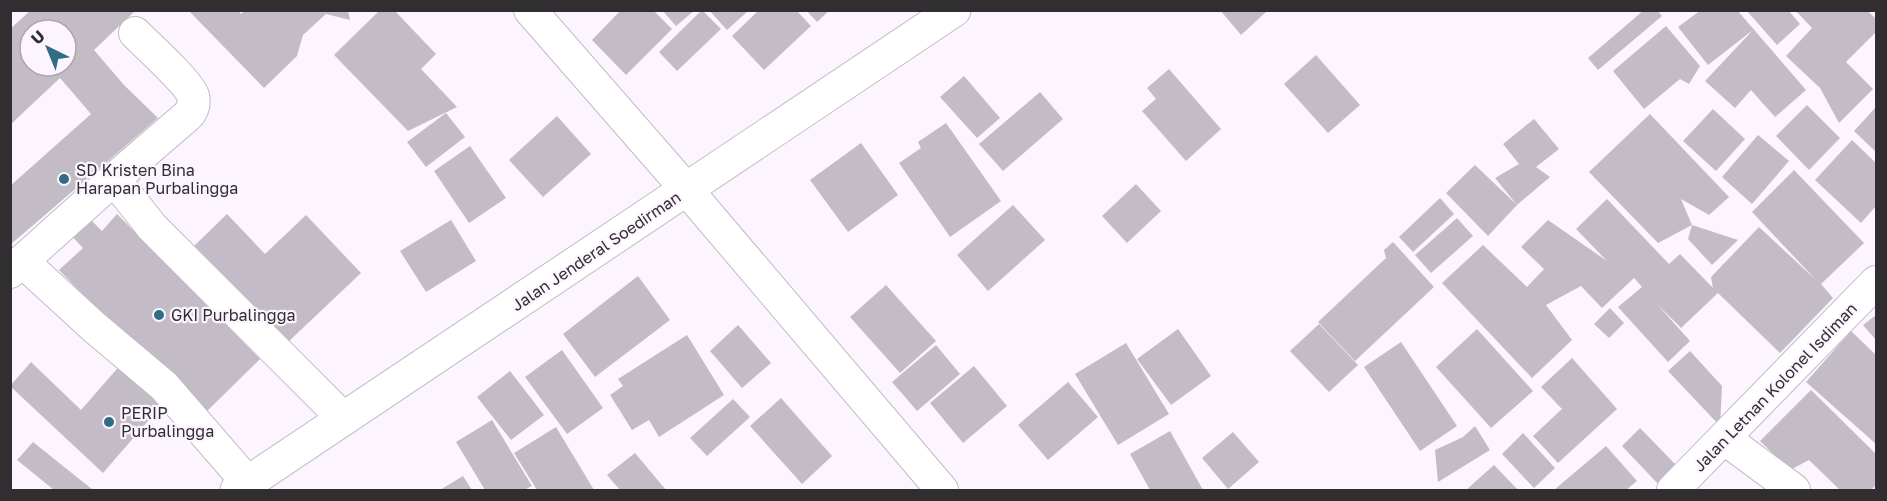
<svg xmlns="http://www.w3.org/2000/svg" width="1887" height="501" font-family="'Golos Text',sans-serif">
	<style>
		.building { fill: #c3bbc5; fill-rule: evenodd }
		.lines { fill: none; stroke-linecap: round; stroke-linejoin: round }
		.minor-casing { stroke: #c3bbc5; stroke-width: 34 }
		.major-casing { stroke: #c3bbc5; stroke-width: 35 }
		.minor { stroke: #fff; stroke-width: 32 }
		.major { stroke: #fff; stroke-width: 33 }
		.poi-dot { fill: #306c83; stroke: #fcf4fe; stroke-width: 2 }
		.labels { text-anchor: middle; stroke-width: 4.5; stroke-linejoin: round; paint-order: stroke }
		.poi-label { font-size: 16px; fill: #312e32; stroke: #fcf4fe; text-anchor: start }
		.street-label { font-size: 16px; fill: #312e32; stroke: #fcf4fe }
	</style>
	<rect width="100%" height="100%" fill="#fcf4fe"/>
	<!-- building -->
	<path class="building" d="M31 10H136L94 50 124 85 158 118 10 245V186L91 114 60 78 10 125V29ZM30 30H66V66H30Z
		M188 10H238L241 14 245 10H348L350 20 326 14 303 35 297 56 264 88Z
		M380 10H394L436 54 421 69 457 107 408 131 334 55Z
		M621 10H653L672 29 626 75 592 40Z
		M662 10H695L676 26Z
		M702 10 721 29 677 71 659 52Z
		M709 10H749L727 30Z
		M759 10H796L811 26 764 70 732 36Z
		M806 10H830L817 22Z
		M1220 10H1265L1266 12 1241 35Z
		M1644 10H1657L1662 16 1598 70 1588 58Z
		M1701 10H1737L1806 90 1775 117 1751 90 1735 108 1705 81 1753 30 1708 65 1678 27Z
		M1746 10H1788L1800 24 1777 45Z
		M1795 10H1867L1876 19V32L1846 62 1873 89 1839 123 1820 88 1786 56 1812 28Z
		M1666 26 1700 66 1689 84 1680 79 1644 109 1613 71Z
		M1316 55 1360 105 1328 133 1284 84Z
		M1169 69 1221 129 1186 161 1142 111 1156 99 1147 88Z
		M964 76 1000 118 977 138 940 97Z
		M1040 92 1063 119 1003 171 979 144Z
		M1807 105 1840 138 1809 170 1776 136Z
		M1876 107V152L1854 131Z
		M1713 109 1745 139 1716 171 1683 141Z
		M446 113 465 137 426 167 407 142Z
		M1650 114 1729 197 1709 215 1681 199 1692 225 1738 240 1712 265 1688 239 1692 225 1658 243 1589 172Z
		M557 116 591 154 543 197 509 160Z
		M1534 119 1559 149 1536 167 1550 177 1517 205 1495 178 1519 164 1503 144Z
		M946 123 1001 201 950 237 899 163 921 148 918 142Z
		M1758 135 1789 161 1752 204 1722 177Z
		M1852 140 1876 163V206L1861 223 1815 180Z
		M861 143 898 195 848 232 810 180Z
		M470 146 506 198 469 223 434 171Z
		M1475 165 1517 205 1488 236 1446 193Z
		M1794 170 1864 243 1821 284 1833 298 1780 353 1718 293 1681 328 1656 303 1690 341 1668 362 1618 307 1642 287 1634 278 1602 308 1581 286 1546 305 1572 340 1532 378 1442 283 1483 245 1527 287 1544 269 1521 247 1548 220 1607 261 1576 229 1607 199 1669 264 1680 254 1713 288 1711 277 1759 227 1816 280 1752 212Z
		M1136 184 1161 211 1127 243 1102 216Z
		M1440 198 1454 214 1413 252 1399 237Z
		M1013 205 1045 240 988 291 957 255Z
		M83 212 102 231 117 214 260 359 202 416 59 270 83 248 65 229Z
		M227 214 265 254 306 215 361 273 287 343 194 246Z
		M1457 218 1473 236 1431 273 1415 255Z
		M451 220 476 261 426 292 400 251Z
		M1393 242 1434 287 1355 361 1318 322 1386 258 1384 250Z
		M638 276 670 320 595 377 563 334Z
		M886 285 936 341 900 373 850 317Z
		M1610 308 1624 323 1609 338 1594 324Z
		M1876 315V340L1863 325Z
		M1319 324 1358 365 1329 392 1290 351Z
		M738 325 771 363 742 388 710 351Z
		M1178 329 1211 376 1171 405 1137 359Z
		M1477 329 1533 391 1491 428 1436 367Z
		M1851 331 1876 355V444L1806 382Z
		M687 335 724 395 659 437 649 420 632 430 610 395 623 386 618 379Z
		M1401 342 1457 426 1420 451 1364 367Z
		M1126 343 1169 414 1118 445 1075 374Z
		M936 345 960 374 917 411 892 382Z
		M562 350 603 408 567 434 525 377Z
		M1690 351 1722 386 1720 426 1668 371Z
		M1572 358 1617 409 1558 463 1533 436 1562 409 1541 387Z
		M31 362 81 410 123 362 167 399 103 473 10 386Z
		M974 366 1007 406 963 443 930 403Z
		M510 371 544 415 511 440 477 397Z
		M1068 382 1098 417 1048 460 1018 425Z
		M1811 390 1876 454V485L1871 490H1840L1809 460 1790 470 1760 441Z
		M781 398 832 456 802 484 750 426Z
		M733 399 750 417 707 456 690 438Z
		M492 420 532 486 524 490H485L456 442Z
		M1475 426 1490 450 1438 482 1435 450 1463 437Z
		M556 427 594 490H537L514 453Z
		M1640 428 1678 467 1659 485 1622 446Z
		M1170 431 1203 490H1150L1130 454Z
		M1233 432 1259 462 1228 489 1202 458Z
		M1523 433 1555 468 1534 488 1502 454Z
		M33 442 93 490H54L17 460Z
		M1606 446 1637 481 1626 490H1554Z
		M635 453 666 490H620L607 475Z
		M1494 465 1518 490H1466Z
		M463 476 472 490H440Z"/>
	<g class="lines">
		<!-- minor casing -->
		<g class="minor-casing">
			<path id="minor" d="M530 10 687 190 942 490
				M135 33C147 45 189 83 193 96 195 105 192 112 186 117L114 179 152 227 344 419
				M22 261 94 327 164 386 248 483
				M10 272 114 179
				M1725 439 1794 490
				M1673 490 1876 282"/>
		</g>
		<!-- major casing -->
		<g class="major-casing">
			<path id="major" d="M237 490 954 10"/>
		</g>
		<!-- minor -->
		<use href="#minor" class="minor"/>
		<!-- major -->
		<use href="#major" class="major"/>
	</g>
	<!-- markers -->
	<g class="poi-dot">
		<circle cx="64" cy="179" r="6"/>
		<circle cx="159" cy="315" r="6"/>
		<circle cx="109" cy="422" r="6"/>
	</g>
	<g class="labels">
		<!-- poi labels -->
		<g class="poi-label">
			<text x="76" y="176">SD Kristen Bina<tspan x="76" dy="18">Harapan Purbalingga</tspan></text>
			<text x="171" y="321">GKI Purbalingga</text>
			<text x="121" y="419">PERIP<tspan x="121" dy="18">Purbalingga</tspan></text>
		</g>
		<!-- street labels -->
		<g class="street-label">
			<text transform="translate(596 251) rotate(-34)" y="6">Jalan Jenderal Soedirman</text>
			<text transform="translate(1775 387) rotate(-46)" y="6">Jalan Letnan Kolonel Isdiman</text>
		</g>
	</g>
	<!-- border -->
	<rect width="1887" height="501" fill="none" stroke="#312e32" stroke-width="24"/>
	<!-- north arrow -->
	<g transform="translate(48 48) rotate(317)"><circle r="28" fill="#fcf4fe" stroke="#aba5ac" stroke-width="1.5"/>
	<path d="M0-4.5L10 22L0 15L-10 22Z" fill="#306c83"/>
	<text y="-9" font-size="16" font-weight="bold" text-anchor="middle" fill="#312e32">U</text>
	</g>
</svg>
